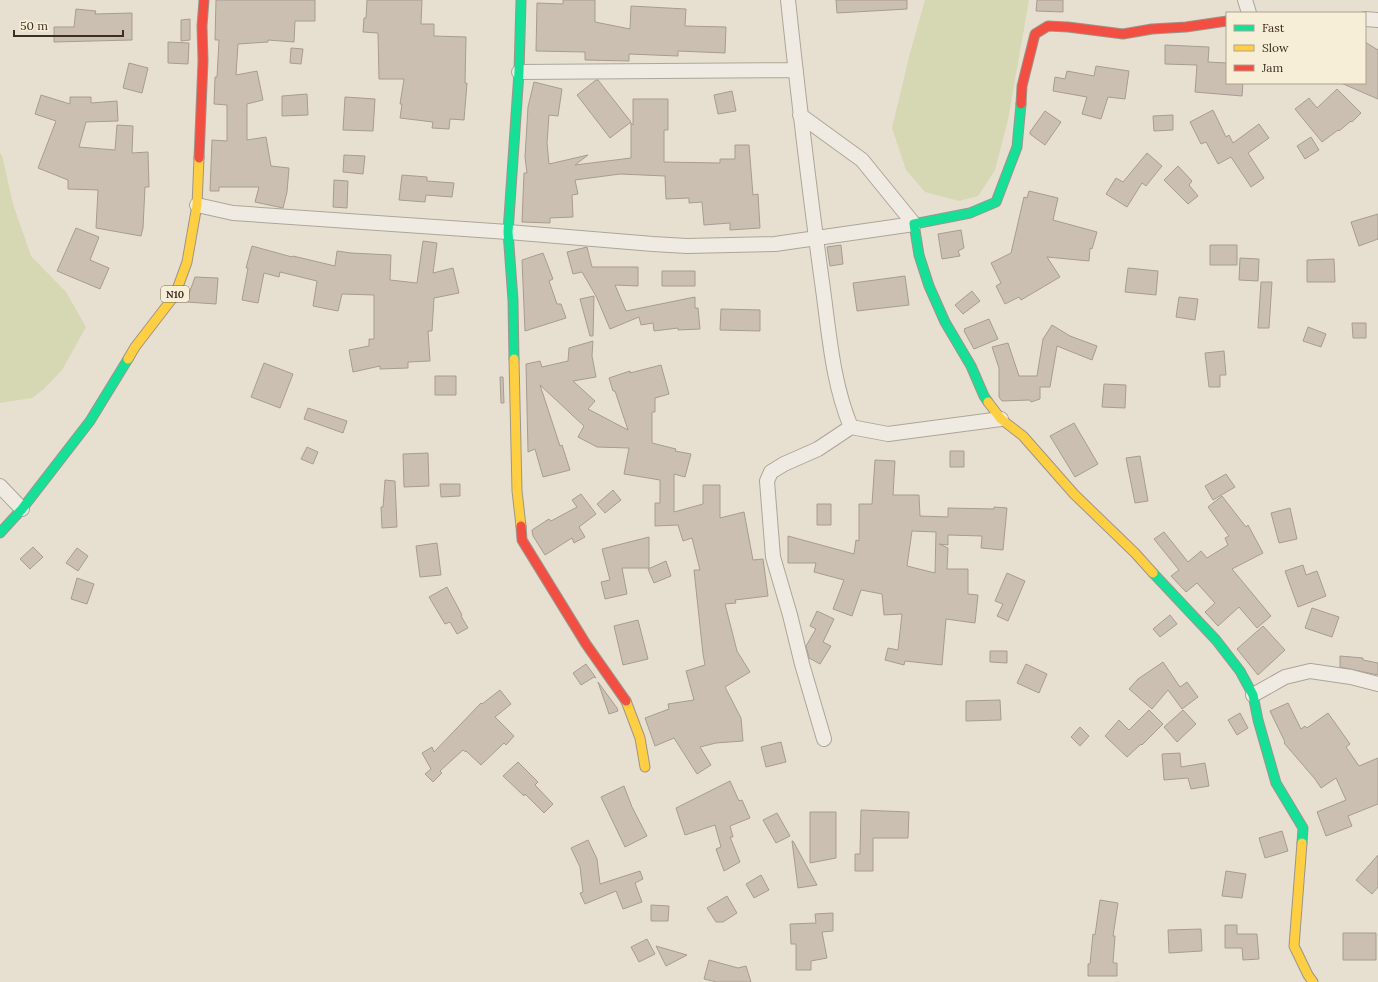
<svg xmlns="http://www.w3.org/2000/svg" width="1378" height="982" font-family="Lora,serif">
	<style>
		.green { fill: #d6d7b3 }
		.building { fill: #cbbfb2; stroke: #a89c90; fill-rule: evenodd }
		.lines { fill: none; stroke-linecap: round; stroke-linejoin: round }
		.street-casing { stroke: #ada599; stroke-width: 16 }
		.fast-casing { stroke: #9c958a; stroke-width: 11 }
		.slow-casing { stroke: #9c958a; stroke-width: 11 }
		.jam-casing { stroke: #9c958a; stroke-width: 11 }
		.street { stroke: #efebe3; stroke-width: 14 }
		.fast { stroke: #16e098; stroke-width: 9 }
		.slow { stroke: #ffcf43; stroke-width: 9 }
		.jam { stroke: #f24e42; stroke-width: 9 }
		.labels { text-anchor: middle; stroke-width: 4; stroke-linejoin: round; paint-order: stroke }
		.shield { fill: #f7eed8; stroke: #756857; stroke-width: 1 }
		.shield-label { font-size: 10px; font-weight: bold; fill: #3d2e20 }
	</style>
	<rect width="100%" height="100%" fill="#e7e0d1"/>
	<!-- green -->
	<path class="green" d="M925 0H1029L1008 120 995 170 978 196 959 201 925 192 906 170 892 128 910 53Z
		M0 153 2 155 13 204 31 256 66 292 86 327 62 370 44 389 32 398 0 403Z"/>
	<!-- building -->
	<path class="building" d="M216 0H315V21H295L294 42 268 40V42L238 44 236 75 257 71 263 100 247 104V140L266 137 271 166 289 168 287 192 283 208 255 202 259 187H219V191H210L212 140 227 141V105L214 104 215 77H217L219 40H215Z
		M367 0H422L421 24H434V36L466 37 465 83H467L464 120 450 119 449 129 432 128 433 122 400 118 402 104H400L404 79H379L378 33 363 32 364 18H366Z
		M563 0H595V22L630 29 631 6 686 9 685 26 726 27 725 53 678 51V56L629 54V61L585 60V52L536 51 537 3 563 4Z
		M836 0H907V9L837 13Z
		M1037 0H1063V12L1036 11Z
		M76 9 96 11 95 14 132 13V40L54 42V27H74Z
		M190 19V40L181 41V20Z
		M168 42 189 43 188 64 168 63Z
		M1365 42 1378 50V99L1341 83H1365Z
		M1165 45 1209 47 1208 62 1227 63V83H1243L1242 96 1195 92 1197 65 1165 64Z
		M291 48 303 49 301 64 290 63Z
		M129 63 148 68 142 93 123 88Z
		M1096 66 1129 71 1125 99 1108 97 1101 119 1082 114 1087 97 1053 91 1055 77 1065 79 1067 71 1094 76Z
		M596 80H598L631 122 610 138 577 95Z
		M534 82 562 89 558 116 549 115 547 143 549 164 588 155 575 165 631 158V123L633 125V99H668V130H664V162L720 163V159H735V145H749L753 195 758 194 760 228 730 230V223L704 225 702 202 689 203V198L666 199 665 176 620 174 575 180 578 194 572 195 573 217 550 218V223L522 222 524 173H527L525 157 528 107Z
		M1337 89 1361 113 1352 122 1351 121 1339 131 1338 130 1322 142 1295 109 1309 98 1317 108Z
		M732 91 736 111 718 114 714 95Z
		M307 94 308 115 282 116V96Z
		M41 95 70 104V97H91V103L117 101 118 121 86 122 79 147 115 150 117 125 133 126 132 153 148 152 149 187H145L143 228 141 236 96 228 98 190 68 189V180L38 168 56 121 35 114Z
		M345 97 375 99 373 131 343 130Z
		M1213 110 1226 137 1229 135 1233 143 1259 124 1269 138 1248 153 1264 178 1251 187 1231 157 1218 164 1206 142 1201 144 1190 122Z
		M1045 111 1061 122 1045 145 1030 134V132Z
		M1173 115V130L1154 131 1153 116Z
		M1311 137 1319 150 1305 159 1297 146Z
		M1147 153 1162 166 1146 186 1142 183 1127 207 1106 194 1116 178 1123 182Z
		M344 155 365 156 363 174 343 172Z
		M1178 166 1192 181 1189 185 1198 196 1188 204 1164 180Z
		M402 175 427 177V181L454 183 452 197 426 195 425 202 399 200Z
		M334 180 348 181 347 208 333 207Z
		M1029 191 1058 198 1053 220 1097 232 1092 249 1090 248 1089 261 1047 257 1060 277 1021 300 1019 297 1005 304 996 286 1001 283 991 263 1011 253 1024 197 1027 198Z
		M1378 214V239L1359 246 1351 222Z
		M76 228 99 237 90 260 109 268 100 289 57 271Z
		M961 230 964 248 958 251 960 256 942 259 938 234Z
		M423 241 437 243 433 273 453 268 459 293 434 298 432 331H428L430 361 408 362V368L380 369V366L353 372 349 350 369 346V339H374V295L342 294 338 311 313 306 317 281 280 272 279 277 264 273 258 303 242 300 248 268H246L252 246 292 257 293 256 335 266 337 251 351 253 391 255 390 280 417 283Z
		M841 245 843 264 830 266 827 247Z
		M1210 245H1237V265H1210Z
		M587 247 592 267H638V286L615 285 626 311 695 297V308H698L700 329 678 330V328L654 331 653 323 641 325 639 317 610 329 596 296 582 272 573 274 567 252Z
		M543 253 553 279 549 281 557 304H561L566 318 525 331 522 260Z
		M1240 258 1259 259 1258 281 1239 280Z
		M1334 259 1335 282H1307V260Z
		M1128 268 1158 271 1156 295 1125 292Z
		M662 271H695V286H662Z
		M905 276 909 305 857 311 853 283Z
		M195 277 218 278 216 304 186 302Z
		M1261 282H1272L1269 328H1258Z
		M972 291 980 301 963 314 955 305Z
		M594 296 593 336H590L580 299Z
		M1179 297 1198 299 1195 320 1176 317Z
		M721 309 760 310V331L720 330Z
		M989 319 998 339 974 349 964 331 965 330 964 329Z
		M1352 323H1366V338H1353Z
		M1052 325 1070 336 1097 346 1092 360 1057 346 1050 387H1040V399L1031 402 1030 400 1002 401 999 397V368L992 347 1008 343 1019 376H1037L1043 339Z
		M1308 327 1326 334 1321 347 1303 341Z
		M593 341 592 356 596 377 573 381 595 401 588 409 628 430 615 391H613L609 378 630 371V373L661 365 669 394 655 398V412H652V443L676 449 675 451 691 454 685 477 674 474V512L703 504V485H720V518L744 512 753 560 763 559 768 596 735 600 736 603 725 604 737 651 750 672 725 687 741 718 743 741 716 743 700 747 711 765 697 774 674 738 655 746 645 718 669 709 668 704 694 700 686 671 705 665 703 654 694 570H700L692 538 683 541 678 525 655 526V503H660V480L624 474 629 448 597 447 578 437 584 426 540 385 560 446 562 445 570 470 543 477 535 449 528 452 526 364 540 361 542 367 568 361 569 348Z
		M1224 351 1226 375H1220V387H1209L1205 353Z
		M264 363 293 374 280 408 251 397Z
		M435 376H456V395H435Z
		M500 377H503L504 403H501Z
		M1104 384 1126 385 1125 408 1102 407Z
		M308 408 347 421 343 433 304 419Z
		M1074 423 1098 464 1075 477 1050 436Z
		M307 447 318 452 313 464 301 459Z
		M950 451H964V467H950Z
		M428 453 429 486 404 487 403 454Z
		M1140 456 1148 501 1135 503 1126 458Z
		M875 460 895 461 893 495H919L920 516 948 517V508L994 509V507L1007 508 1003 550 981 548 982 536 948 535V545L939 544 948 548 947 569H968V594L978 595 975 623 946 619 942 665 905 661 904 665 885 660 888 648 898 650 902 614 884 615 882 594 861 590 852 616 833 609 844 580 814 572 816 563H788V536L854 554 856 540 859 541V504H872ZM912 531 936 532 935 573 907 566Z
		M1226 474 1235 487 1213 500 1205 486Z
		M385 480 395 481 397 527 382 528 381 507H383Z
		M440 484H460V496L441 497Z
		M613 490 621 500 605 513 597 504Z
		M581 494 596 514 579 527 585 537 574 543 572 538 545 555 533 536 532 530 549 519 551 521 577 507 572 500Z
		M1222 496 1246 527 1248 525 1263 553 1232 569 1271 616 1257 628 1239 607 1218 626 1205 612 1215 603 1197 583 1186 592 1171 576 1179 570 1154 539 1164 532 1188 562 1201 551 1207 558 1228 545 1225 538 1229 536 1208 507Z
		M817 504H831V525H817Z
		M1290 508 1297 539 1279 543 1271 513Z
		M649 537V568H622L627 594 605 599 601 582 610 580 602 549Z
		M437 543 441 575 420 577 416 546Z
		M33 547 43 557 30 569 20 559Z
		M77 548 88 556 78 571 66 563Z
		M666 561 671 576 654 583 648 569Z
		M1303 565 1306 575 1317 571 1326 596 1298 607 1285 571Z
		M1007 573 1025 581 1008 621 997 616 1003 604 995 601Z
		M77 578 94 584 87 604 71 599Z
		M447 587 462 615 461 616 468 628 457 634 450 622 445 624 429 597Z
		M1312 608 1339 617 1332 637 1305 628Z
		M817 611 834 619 823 642 831 646 820 664 809 658 806 646 816 629 810 626Z
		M1170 615 1177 624 1160 637 1153 629Z
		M638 620 648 659 623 665 614 626Z
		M1263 626 1285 650 1258 675 1237 649Z
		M990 651H1007V663L990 662Z
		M1340 656 1363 658V660L1378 663V675L1340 667Z
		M1163 662 1180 687 1187 682 1198 697 1182 709 1168 690 1152 709 1129 689 1138 679Z
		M586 664 596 678 594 677 581 685 573 673Z
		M1026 664 1047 674 1039 693 1017 683Z
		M598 682 617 708 618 711 609 714Z
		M500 690 511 704 495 717 514 736 506 745 504 743 481 765 466 751V752L463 750 440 771 442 773 433 782 425 774 431 769 422 753 432 747 434 752 481 703 482 704Z
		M1000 700 1001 720 966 721V701Z
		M1288 703 1301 729 1305 726 1307 728 1328 713 1350 744 1346 747 1359 766 1378 758V804L1348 816 1352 826 1326 836 1317 812 1346 800 1336 778 1321 788 1315 779 1284 743 1285 742 1270 711Z
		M1149 710 1163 724 1142 745 1141 744 1127 757 1105 736 1119 720 1129 730Z
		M1183 710 1196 724 1177 742 1164 727Z
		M1240 713 1248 728 1237 735 1228 720Z
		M1080 727 1089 736 1080 746 1071 737Z
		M781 742 786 762 766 767 761 747Z
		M1180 753 1181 767 1205 763 1209 786 1191 789 1188 778 1164 780 1162 754Z
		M518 762 538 782 535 785 553 804 544 813 525 794 524 796 503 776Z
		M730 781 739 801 742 800 750 818 730 826 733 837H730L740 862 724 871 716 849 721 847 715 825 685 835 676 808Z
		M624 786 632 807 647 836 625 847 601 797Z
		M861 810 909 812 908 838H873V871H855V854H860Z
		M810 812H836V858L810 863Z
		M777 813 790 836 776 843 763 820Z
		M1282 831 1288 851 1265 858 1259 838Z
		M588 840 597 859 600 884 640 871 643 879 635 883 642 902 623 909 616 891 585 904 580 893 583 892 580 867 571 848Z
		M792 841H793L817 885 798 888Z
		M1378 855V887L1372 894 1356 880Z
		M1226 871 1246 874 1242 898 1222 896Z
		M761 875 769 890 754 898 746 884Z
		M727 896 737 913 723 922H716L707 908Z
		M1100 900 1118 903 1113 936H1115L1113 963H1117V976H1088V964H1090L1093 934 1095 935Z
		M651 905 669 906 668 921H651Z
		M833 913V931L822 932 827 958 811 961V970H796V944H791L790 924 816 923 815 914Z
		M1225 925H1237V934H1257L1259 959 1243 960 1242 948H1225Z
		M1201 929 1202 951 1169 953 1168 930Z
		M1343 933H1376V960H1343Z
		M647 939 655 954 639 962 631 947Z
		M656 946 687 955 666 966Z
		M709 960 738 968 746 966 751 982H717L704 979Z"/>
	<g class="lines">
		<!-- street casing -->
		<g class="street-casing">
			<path id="street" d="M788 0C798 94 809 188 822 282 829 331 832 382 851 427L888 434 1001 419
				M1245 0 1249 13
				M1365 19 1378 20
				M519 72 796 70
				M800 115 862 160 914 224
				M197 205 233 213 508 232 653 244 687 246 775 244 914 224
				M0 486 22 509
				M1253 695 1285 677 1310 671 1351 677 1378 684
				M824 739 802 664 790 615 773 557 767 481 771 472 784 464 818 449 851 427"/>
		</g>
		<!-- fast casing -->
		<g class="fast-casing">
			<path id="fast" d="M514 359 513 300 508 232 519 72 521 0
				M988 402 984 396 971 366 945 322 929 286 919 255 914 224 970 213 996 202 1017 147 1021 104
				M0 533 22 509 90 421 128 359
				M1153 573 1216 640 1240 671 1253 695 1258 720 1276 783 1303 828 1302 843"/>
		</g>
		<!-- slow casing -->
		<g class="slow-casing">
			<path id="slow" d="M128 359 135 347 175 295 187 262 197 205 199 158
				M514 359 517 491 521 526
				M988 402 1001 419 1023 436 1074 494 1135 553 1153 573
				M626 701 640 738 645 767
				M1302 843 1294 946 1308 975 1313 982"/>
		</g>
		<!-- jam casing -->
		<g class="jam-casing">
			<path id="jam" d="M1021 104 1022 86 1035 34 1048 26 1068 27 1123 34 1152 29 1186 27 1227 21
				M199 158 203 61 202 26 204 0
				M521 526 522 540 586 644 626 701"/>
		</g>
		<!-- street -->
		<use href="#street" class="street"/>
		<!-- fast -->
		<use href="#fast" class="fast"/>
		<!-- slow -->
		<use href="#slow" class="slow"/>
		<!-- jam -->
		<use href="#jam" class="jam"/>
	</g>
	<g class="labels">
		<!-- shield labels -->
		<rect class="shield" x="161" y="286" width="28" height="16" rx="3"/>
		<g class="shield-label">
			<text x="175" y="298">N10</text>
		</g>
	</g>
	<!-- legend -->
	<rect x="1226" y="12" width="140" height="72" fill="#f7eed8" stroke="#ada18e"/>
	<rect x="1234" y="25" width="20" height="6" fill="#16e098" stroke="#ada18e"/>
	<text x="1262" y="32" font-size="12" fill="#3d2e20">Fast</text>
	<rect x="1234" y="45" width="20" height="6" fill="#ffcf43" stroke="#ada18e"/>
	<text x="1262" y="52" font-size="12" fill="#3d2e20">Slow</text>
	<rect x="1234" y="65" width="20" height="6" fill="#f24e42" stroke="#ada18e"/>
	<text x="1262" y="72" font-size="12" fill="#3d2e20">Jam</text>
	<!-- scale -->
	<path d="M14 30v6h109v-6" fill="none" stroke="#3d2e20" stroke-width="2"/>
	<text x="20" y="30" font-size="12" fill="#3d2e20" stroke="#f7eed8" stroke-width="3" paint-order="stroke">50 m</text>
</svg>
